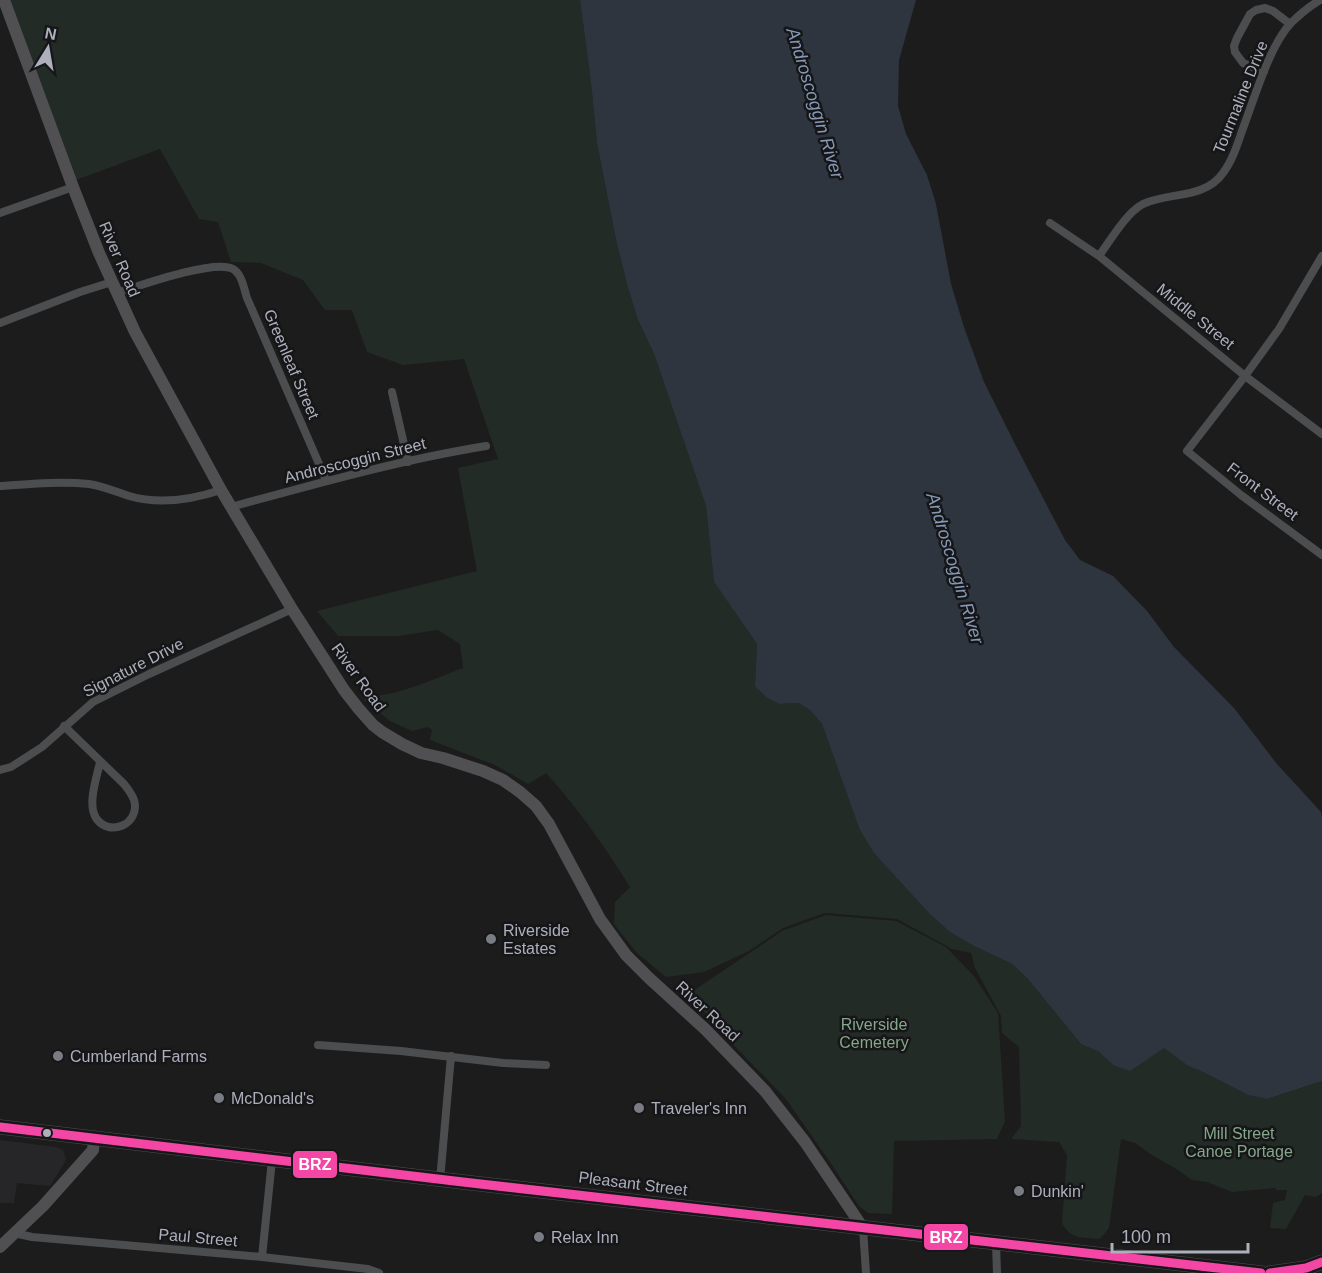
<svg xmlns="http://www.w3.org/2000/svg" width="1322" height="1273" font-family="Arial,sans-serif">
	<style>
		.built { fill: #262628 }
		.green { fill: #232b26 }
		.water { fill: #2e353f }
		.lines { fill: none; stroke-linecap: round; stroke-linejoin: round }
		.street { stroke: #4c4d4f; stroke-width: 8 }
		.secondary { stroke: #505053; stroke-width: 12 }
		.highway { stroke: #4f4f52; stroke-width: 15 }
		.bus-1-casing { stroke: #161618; stroke-width: 14 }
		.bus-1 { stroke: #f346a5; stroke-width: 9 }
		.poi-dot { fill: #7a7c84; stroke: #161618; stroke-width: 2 }
		.bus-dot { fill: #adb0bc; stroke: #161618; stroke-width: 2 }
		.labels { text-anchor: middle; stroke-width: 5; stroke-linejoin: round; paint-order: stroke }
		.street-label { font-size: 16px; fill: #adb0bc; stroke: #161618 }
		.poi-label { font-size: 16px; fill: #adb0bc; stroke: #161618; text-anchor: start }
		.park-label { font-size: 16px; fill: #85a78b; stroke: #161618 }
		.water-label { font-size: 18px; font-style: italic; fill: #8599b6; stroke: #161618 }
		.line-badge { stroke: #161618; stroke-width: 2 }
		.badge-label { font-size: 16px; text-anchor: middle; font-weight: bold; fill: #fff }
	</style>
	<rect width="100%" height="100%" fill="#1c1c1c"/>
	<!-- built -->
	<path class="built" d="M0 1140 56 1147 63 1150 66 1158 65 1162 50 1186 17 1183 14 1203H0Z"/>
	<!-- green -->
	<path class="green" d="M10 0H580L591 83 597 143 616 240 628 288 638 320 654 354 706 506 714 582 757 644 755 686 779 704 798 703 810 710 822 724 859 828 950 932 974 946 1012 964 1027 978 1081 1044 1099 1052 1113 1065 1164 1048 1188 1066 1201 1071 1248 1095 1267 1099 1322 1081V1193L1316 1197 1305 1195 1286 1229 1270 1228 1273 1203 1285 1200 1287 1190H1276V1188L1232 1192 1207 1182 1192 1180 1178 1170 1152 1155 1135 1143 1121 1139 1109 1228 1100 1239C1082 1237 1071 1240 1062 1223L1067 1155 1059 1142 1011 1139 1021 1126 1019 1047 1002 1033 1001 1016 975 968 971 953 952 949 897 919 825 913 783 928 749 951 704 972 666 977 637 953 614 924 615 902 630 887C605 847 578 808 546 773L528 784 495 765 430 740 432 730 428 727 412 731 390 721 364 700 369 695C392 699 440 676 463 668L460 644 438 630 398 636H338L317 611 477 571 458 468 498 459 464 359 403 365 367 352 352 310H325L303 280 261 263 231 262 218 222 199 219 160 149 76 180Z
		M826 915 896 921 946 947 974 976 998 1013 1005 1121 997 1139 894 1141 892 1214 868 1213 859 1206 830 1162 786 1099 716 1027 690 993 782 931Z"/>
	<!-- water -->
	<path class="water" d="M580 0H916L899 60 898 106 906 134 927 175 936 204 951 284 964 327 984 382 1016 446 1065 540 1080 560 1113 576 1147 611 1174 647 1234 708 1277 764 1321 812 1322 817V1081L1267 1099 1248 1095 1201 1071 1188 1066 1164 1048 1130 1071 1113 1065 1099 1052 1081 1044 1027 978 1012 964 974 946 950 932 930 914 874 853 859 828 822 724 810 710 798 703 779 704 766 697 755 686 757 644 714 582 706 506 654 354 638 320 628 288 616 240 597 143 591 83Z"/>
	<g class="lines">
		<!-- street -->
		<path class="street" d="M1264 72 1243 63 1235 52 1234 46 1237 38 1250 14 1256 10 1265 8 1273 11 1290 24
			M0 213 73 187
			M1050 223 1099 256 1245 376 1322 434
			M1099 256C1110 241 1126 213 1143 204 1169 192 1205 199 1223 173 1232 161 1237 146 1242 131 1254 100 1269 46 1291 23 1300 14 1310 6 1320 0
			M1322 256 1279 329 1245 376 1187 451 1241 495 1322 555
			M117 293C139 286 214 259 233 269 242 274 244 289 247 298L326 480
			M0 323 80 292 112 282
			M392 392 408 462
			M0 486C29 484 59 481 89 484 103 486 116 492 129 496 160 505 191 500 221 490
			M231 507C315 484 400 460 486 446
			M64 726 124 784C128 789 132 794 134 800 141 824 109 838 96 818 87 804 97 777 100 762
			M0 770 11 767 42 747 93 702 149 674 292 609
			M318 1045 401 1051 503 1063 546 1065
			M440 1180 451 1056
			M863 1228 866 1273
			M14 1233 32 1237 262 1257 368 1269 379 1273
			M996 1243 997 1273
			M262 1257 272 1160"/>
		<!-- secondary -->
		<path class="secondary" d="M4 0 73 187 99 253 135 332 221 490 292 609 344 690 358 708 373 725 382 732 402 744 421 753 443 758 483 771 503 780 520 792 536 806 549 824 600 919 626 955 649 978 705 1029 765 1091 805 1142 863 1228
			M0 1247 43 1206 93 1150 94 1138"/>
		<!-- highway -->
		<path class="highway" d="M0 1127 463 1182 1261 1273
			M1270 1273 1306 1268 1322 1262"/>
		<!-- bus-1 casing -->
		<g class="bus-1-casing">
			<path id="bus-1" d="M0 1127 463 1182 1261 1273
				M1270 1273 1306 1268 1322 1262"/>
		</g>
		<!-- bus-1 -->
		<use href="#bus-1" class="bus-1"/>
	</g>
	<!-- markers -->
	<g class="poi-dot">
		<circle cx="491" cy="939" r="6"/>
		<circle cx="58" cy="1056" r="6"/>
		<circle cx="219" cy="1098" r="6"/>
		<circle cx="639" cy="1108" r="6"/>
		<circle cx="1019" cy="1191" r="6"/>
		<circle cx="539" cy="1237" r="6"/>
	</g>
	<circle class="bus-dot" cx="47" cy="1133" r="5"/>
	<g class="labels">
		<!-- street labels -->
		<g class="street-label">
			<text transform="translate(1240 97) rotate(-68)" y="6">Tourmaline Drive</text>
			<text transform="translate(120 259) rotate(67)" y="6">River Road</text>
			<text transform="translate(1196 316) rotate(39)" y="6">Middle Street</text>
			<text transform="translate(292 364) rotate(67)" y="6">Greenleaf Street</text>
			<text transform="translate(355 460) rotate(-14)" y="6">Androscoggin Street</text>
			<text transform="translate(1263 491) rotate(37)" y="6">Front Street</text>
			<text transform="translate(133 667) rotate(-27)" y="6">Signature Drive</text>
			<text transform="translate(359 677) rotate(54)" y="6">River Road</text>
			<text transform="translate(708 1011) rotate(43)" y="6">River Road</text>
			<text transform="translate(633 1183) rotate(7)" y="6">Pleasant Street</text>
			<text transform="translate(198 1237) rotate(5)" y="6">Paul Street</text>
		</g>
		<!-- poi labels -->
		<g class="poi-label">
			<text x="503" y="936">Riverside<tspan x="503" dy="18">Estates</tspan></text>
			<text x="70" y="1062">Cumberland Farms</text>
			<text x="231" y="1104">McDonald's</text>
			<text x="651" y="1114">Traveler's Inn</text>
			<text x="1031" y="1197">Dunkin'</text>
			<text x="551" y="1243">Relax Inn</text>
		</g>
		<!-- park labels -->
		<g class="park-label">
			<text x="874" y="1030">Riverside<tspan x="874" dy="18">Cemetery</tspan></text>
			<text x="1239" y="1139">Mill Street<tspan x="1239" dy="18">Canoe Portage</tspan></text>
		</g>
		<!-- water labels -->
		<g class="water-label">
			<text transform="translate(815 103) rotate(73)" y="6">Androscoggin River</text>
			<text transform="translate(955 568) rotate(73)" y="6">Androscoggin River</text>
		</g>
	</g>
	<g class="line-badge">
		<rect x="292" y="1150" width="46" height="29" rx="6" fill="#f346a5"/>
		<rect x="923" y="1223" width="46" height="28" rx="6" fill="#f346a5"/>
	</g>
	<g class="badge-label">
		<text x="315" y="1170">BRZ</text>
		<text x="946" y="1243">BRZ</text>
	</g>
	<!-- north arrow -->
	<g transform="translate(48 48) rotate(11)" stroke="#161618" stroke-width="4.5" paint-order="stroke">
	<path d="M0-4.5L10 22L0 15L-10 22Z" fill="#adb0bc"/>
	<text y="-9" font-size="16" font-weight="bold" text-anchor="middle" fill="#adb0bc">N</text>
	</g>
	<!-- scale -->
	<path d="M1112 1243v9h136v-9" fill="none" stroke="#adb0bc" stroke-width="3"/>
	<text x="1121" y="1243" font-size="18" fill="#adb0bc" stroke="#161618" stroke-width="4.5" paint-order="stroke">100 m</text>
</svg>
